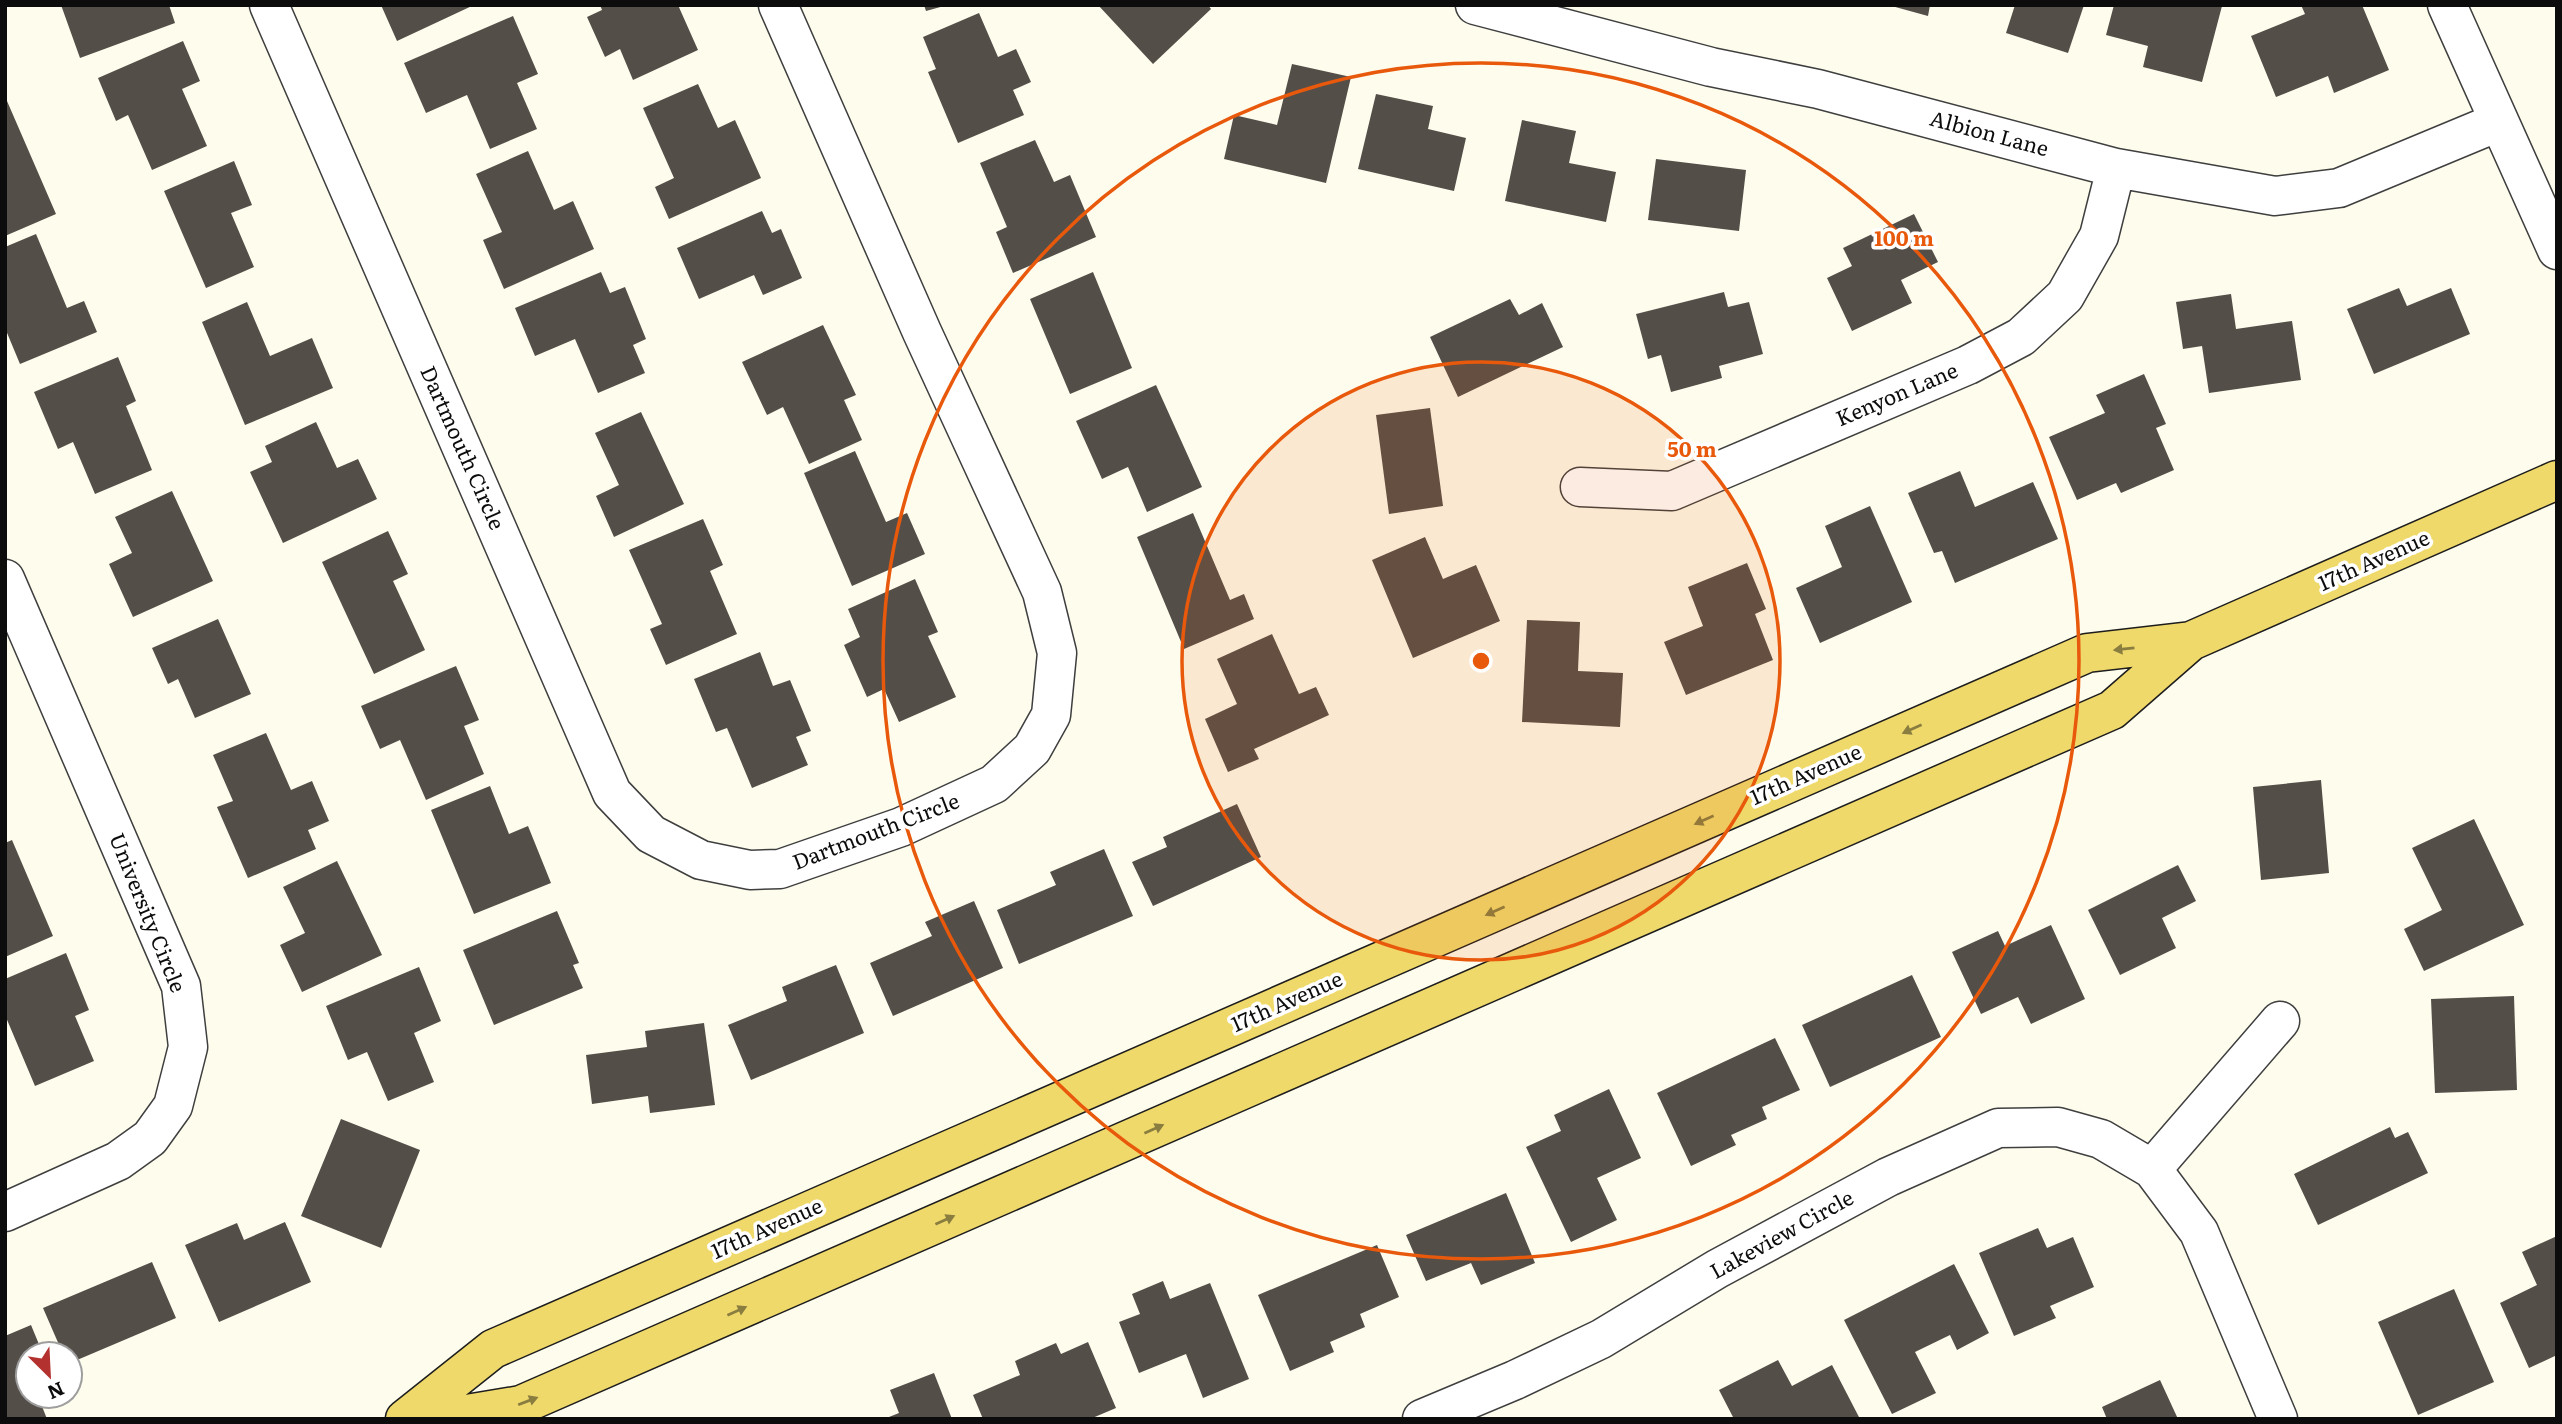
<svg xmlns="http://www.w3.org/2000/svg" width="2562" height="1424" font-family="Literata,serif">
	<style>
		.building { fill: #544e49 }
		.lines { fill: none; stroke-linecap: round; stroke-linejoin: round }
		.minor-casing { stroke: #3f3f3f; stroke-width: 41 }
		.major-casing { stroke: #1d1d1d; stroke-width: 41 }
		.minor { stroke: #fff; stroke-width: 38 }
		.major { stroke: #f0d96b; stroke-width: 38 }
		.oneway { fill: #897d40 }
		.ring { fill: none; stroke: #e8590c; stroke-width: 3.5 }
		.labels { text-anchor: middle; stroke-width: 7; stroke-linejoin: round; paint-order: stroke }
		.street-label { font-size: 21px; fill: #0c0c0c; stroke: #fff }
		.centre { fill: #e8590c; stroke: #fff; stroke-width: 3.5 }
		.ring-label { font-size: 21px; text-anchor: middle; font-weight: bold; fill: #e8590c; stroke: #fff; stroke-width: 7; stroke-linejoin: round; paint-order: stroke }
	</style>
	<rect width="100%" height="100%" fill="#fefced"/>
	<!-- building -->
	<path class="building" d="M61 5H169L175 23 80 58Z
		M381 5H474L397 41Z
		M600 5H678L698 50 633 80 620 49 605 57 587 17 602 10Z
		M924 5H944V6L926 11Z
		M1098 5H1208L1211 9 1153 64Z
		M1888 5H1930L1928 16Z
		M2015 5H2084L2068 53 2006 33Z
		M2114 5 2222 6 2202 82 2143 67 2148 46 2106 35Z
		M2301 5H2362L2389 70 2334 93 2328 76 2276 97 2251 36 2305 14Z
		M979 13 998 57 1016 49 1031 82 1013 90 1024 115 958 143 928 72 936 69 923 37Z
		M513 16 538 74 517 83 537 129 490 149 467 95 426 113 404 63Z
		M183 41 200 81 182 89 207 146 152 170 128 115 116 121 98 78Z
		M1292 64 1351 77 1326 183 1224 159 1234 115 1277 125Z
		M698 84 718 128 735 120 761 178 669 219 655 187 674 178 643 108Z
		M1376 94 1433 106 1428 129 1466 138 1454 191 1358 169Z
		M7 101 56 214 5 236V102Z
		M1522 120 1576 131 1569 163 1616 172 1606 222 1505 201Z
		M1035 140 1054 182 1070 175 1096 237 1013 273 996 232 1007 227 980 163Z
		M528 151 554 210 573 201 594 249 504 289 483 240 502 232 476 174Z
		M1656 159 1746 170 1739 231 1648 220Z
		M234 161 252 205 231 213 254 267 206 288 164 191Z
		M762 211 772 233 781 229 802 278 763 295 754 275 699 299 677 248Z
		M1914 214 1938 262 1901 280 1912 303 1852 331 1827 278 1852 266 1843 248Z
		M36 234 67 308 84 301 97 332 20 364 5 328V247Z
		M601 272 610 293 625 287 646 339 633 345 645 373 598 393 575 339 535 356 515 308Z
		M1093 272 1132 368 1070 394 1030 299Z
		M2399 288 2407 306 2451 288 2470 334 2374 374 2347 309Z
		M1724 292 1728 307 1749 302 1763 354 1719 366 1722 378 1671 392 1661 355 1648 359 1636 314Z
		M2231 294 2236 329 2292 321 2301 380 2209 393 2202 346 2183 349 2176 302Z
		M1510 299 1519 315 1542 303 1563 347 1458 397 1430 337Z
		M247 302 270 356 312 338 333 388 245 425 202 322Z
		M823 325 856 395 844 400 862 440 809 464 783 407 767 415 742 362Z
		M118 357 136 401 126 406 152 470 95 494 73 442 58 449 34 392Z
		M2144 374 2166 424 2156 428 2174 470 2121 493 2116 483 2077 500 2049 437 2105 413 2096 395Z
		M1156 385 1202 487 1147 512 1128 467 1102 479 1076 421Z
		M1430 408 1443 506 1389 514 1376 415Z
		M641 412 684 504 614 537 596 496 619 485 595 433Z
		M316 422 337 468 358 459 377 499 283 543 250 472 272 462 265 446Z
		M855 451 886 522 907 513 925 554 852 586 804 473Z
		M1960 471 1975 507 2033 482 2058 539 1955 583 1942 551 1934 553 1908 493Z
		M172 491 213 581 133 617 109 564 132 553 115 517Z
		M1870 506 1912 602 1820 643 1796 588 1842 567 1825 526Z
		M1193 513 1230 600 1244 594 1254 619 1184 649 1137 537Z
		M703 519 723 565 710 571 737 634 666 665 650 629 662 624 629 550Z
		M388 531 408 574 393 581 425 650 374 674 322 562Z
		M1425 537 1443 579 1476 565 1500 621 1413 658 1372 560Z
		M1747 563 1766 609 1755 614 1773 660 1686 695 1664 642 1703 626 1688 587Z
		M915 579 938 632 928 636 956 697 899 722 884 689 867 697 844 645 860 637 848 609Z
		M218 619 251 694 195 718 178 679 168 684 152 648Z
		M1527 620 1580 622 1578 671 1623 673 1620 727 1522 722Z
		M1272 634 1299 694 1316 687 1329 715 1254 749 1259 759 1228 772 1205 719 1237 704 1217 659Z
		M760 652 773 686 790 680 811 731 796 737 808 765 752 788 727 728 716 732 694 679Z
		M456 666 479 720 464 726 484 774 426 800 400 740 380 749 361 706Z
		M266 733 291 790 312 781 329 821 308 830 316 849 248 878 217 807 233 801 213 755Z
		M2321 780 2329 873 2261 880 2253 787Z
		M490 786 509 834 528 826 551 883 474 914 431 810Z
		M1237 804 1261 857 1153 906 1132 862 1167 847 1163 837Z
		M2474 819 2524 925 2424 971 2404 929 2442 910 2412 848Z
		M12 840 53 936 5 957V843Z
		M1104 849 1133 916 1019 964 997 910 1056 885 1050 872Z
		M337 861 382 955 302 992 280 945 305 933 283 887Z
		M2178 865 2196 901 2162 918 2176 948 2120 975 2088 910Z
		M974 901 1003 968 893 1016 870 963 932 936 925 922Z
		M557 911 579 963 573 965 583 988 494 1025 463 950Z
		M2051 925 2085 999 2031 1024 2018 997 1981 1014 1952 952 1998 931 2005 946Z
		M66 953 89 1010 75 1016 94 1061 35 1086 5 1015V979Z
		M836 965 864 1033 751 1080 728 1025 787 1001 782 987Z
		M419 967 441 1021 414 1033 434 1082 388 1101 367 1052 348 1060 326 1006Z
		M1912 975 1941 1037 1830 1087 1802 1025Z
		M2514 996 2517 1090 2435 1093 2431 999Z
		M704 1023 715 1105 650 1113 648 1096 592 1104 586 1055 647 1047 645 1031Z
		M1775 1038 1800 1090 1762 1107 1767 1119 1731 1135 1736 1145 1691 1166 1657 1093Z
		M1609 1089 1641 1158 1597 1178 1617 1220 1571 1242 1526 1147 1561 1131 1554 1115Z
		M341 1119 420 1150 381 1248 301 1216Z
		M2390 1127 2395 1138 2408 1132 2428 1173 2318 1225 2294 1174Z
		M1506 1193 1535 1263 1481 1285 1471 1263 1426 1281 1406 1235Z
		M285 1222 311 1282 219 1322 185 1245 237 1223 244 1240Z
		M2038 1228 2047 1248 2073 1237 2094 1287 2050 1306 2056 1318 2014 1336 1979 1253Z
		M2557 1236V1355L2529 1368 2500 1303 2537 1285 2522 1252Z
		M1377 1245 1399 1297 1360 1314 1365 1327 1330 1342 1334 1352 1290 1371 1258 1295Z
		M152 1262 176 1318 70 1363V1354H63L43 1308Z
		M1954 1264 1989 1333 1957 1350 1950 1335 1915 1352 1936 1393 1892 1414 1844 1320Z
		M1163 1281 1170 1299 1210 1283 1249 1379 1203 1398 1186 1354 1139 1373 1119 1322 1140 1314 1132 1294Z
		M2454 1289 2494 1382 2418 1415 2378 1322Z
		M31 1325 43 1354H28V1369L26 1370 28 1396H38L47 1419H5V1336Z
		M1088 1342 1116 1408 1090 1419H983L973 1395 1020 1375 1015 1361 1056 1343 1061 1354Z
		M1778 1360 1792 1386 1832 1365 1860 1419H1734L1719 1390Z
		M934 1373 952 1419H884L899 1413 890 1390Z
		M2160 1380 2178 1419H2107L2102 1407Z"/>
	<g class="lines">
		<!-- minor casing -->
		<g class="minor-casing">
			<path id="minor" d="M269 5 612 793 651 834 701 860 750 870 780 869 901 827 994 784 1032 749 1051 715 1057 653 1042 592 922 332 778 5
				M1475 5 1711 67 1818 89 2116 168 2275 196 2339 188 2498 122
				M2447 5 2557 250
				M1580 487 1672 491 1968 365 2021 337 2065 296 2099 236 2116 168
				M5 579 181 986 188 1047 173 1106 150 1138 118 1161 5 1212
				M2152 1169 2280 1021
				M1422 1419 1515 1380 1601 1339 1717 1269 1888 1177 1998 1128 2058 1127 2101 1139 2152 1169 2199 1232 2278 1419"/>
		</g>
		<!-- major casing -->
		<g class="major-casing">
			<path id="major" d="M405 1419 493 1349 2087 653 2191 641
				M437 1419 521 1405 2112 710 2191 641 2557 480"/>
		</g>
		<!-- minor -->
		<use href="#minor" class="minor"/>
		<!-- major -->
		<use href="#major" class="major"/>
	</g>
	<!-- one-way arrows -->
	<defs><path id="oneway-solid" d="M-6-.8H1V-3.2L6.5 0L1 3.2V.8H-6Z" transform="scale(1.75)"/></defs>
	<g class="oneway">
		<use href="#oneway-solid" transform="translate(2124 649) rotate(174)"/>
		<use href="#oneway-solid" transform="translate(1912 729) rotate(156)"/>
		<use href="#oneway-solid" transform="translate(1704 820) rotate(156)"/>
		<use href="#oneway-solid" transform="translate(1495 911) rotate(156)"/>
		<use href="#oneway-solid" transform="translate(1154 1129) rotate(-24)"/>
		<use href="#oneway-solid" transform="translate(945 1220) rotate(-24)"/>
		<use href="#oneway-solid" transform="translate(737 1311) rotate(-24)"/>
		<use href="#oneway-solid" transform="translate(528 1401) rotate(-21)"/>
	</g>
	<!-- distance rings -->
	<circle cx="1481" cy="661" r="299" fill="#e8590c" fill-opacity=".12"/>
	<g class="ring">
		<circle cx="1481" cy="661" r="299"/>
		<circle cx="1481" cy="661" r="598"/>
	</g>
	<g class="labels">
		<!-- street labels -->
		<g class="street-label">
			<text transform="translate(1989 134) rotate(15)" y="7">Albion Lane</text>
			<text transform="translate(1897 395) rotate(-23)" y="7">Kenyon Lane</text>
			<text transform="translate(462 448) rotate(66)" y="7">Dartmouth Circle</text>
			<text transform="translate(2374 561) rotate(-24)" y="7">17th Avenue</text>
			<text transform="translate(1806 775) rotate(-24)" y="7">17th Avenue</text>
			<text transform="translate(876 832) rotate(-21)" y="7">Dartmouth Circle</text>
			<text transform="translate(147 913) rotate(68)" y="7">University Circle</text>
			<text transform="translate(1287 1002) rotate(-24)" y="7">17th Avenue</text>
			<text transform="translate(767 1229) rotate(-24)" y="7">17th Avenue</text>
			<text transform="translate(1782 1235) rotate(-29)" y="7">Lakeview Circle</text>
		</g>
	</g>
	<circle cx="1481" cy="661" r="10" class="centre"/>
	<g class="ring-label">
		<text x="1904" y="246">100 m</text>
		<text x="1692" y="457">50 m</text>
	</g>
	<!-- border -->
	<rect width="2562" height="1424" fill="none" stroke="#0c0c0c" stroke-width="14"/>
	<!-- north arrow -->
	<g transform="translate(49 1375) rotate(156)"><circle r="33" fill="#ffffff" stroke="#9e9e9e" stroke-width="2"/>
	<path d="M0-5L12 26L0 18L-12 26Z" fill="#b3312e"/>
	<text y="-10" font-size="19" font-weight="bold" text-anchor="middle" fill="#0c0c0c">N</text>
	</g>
</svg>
